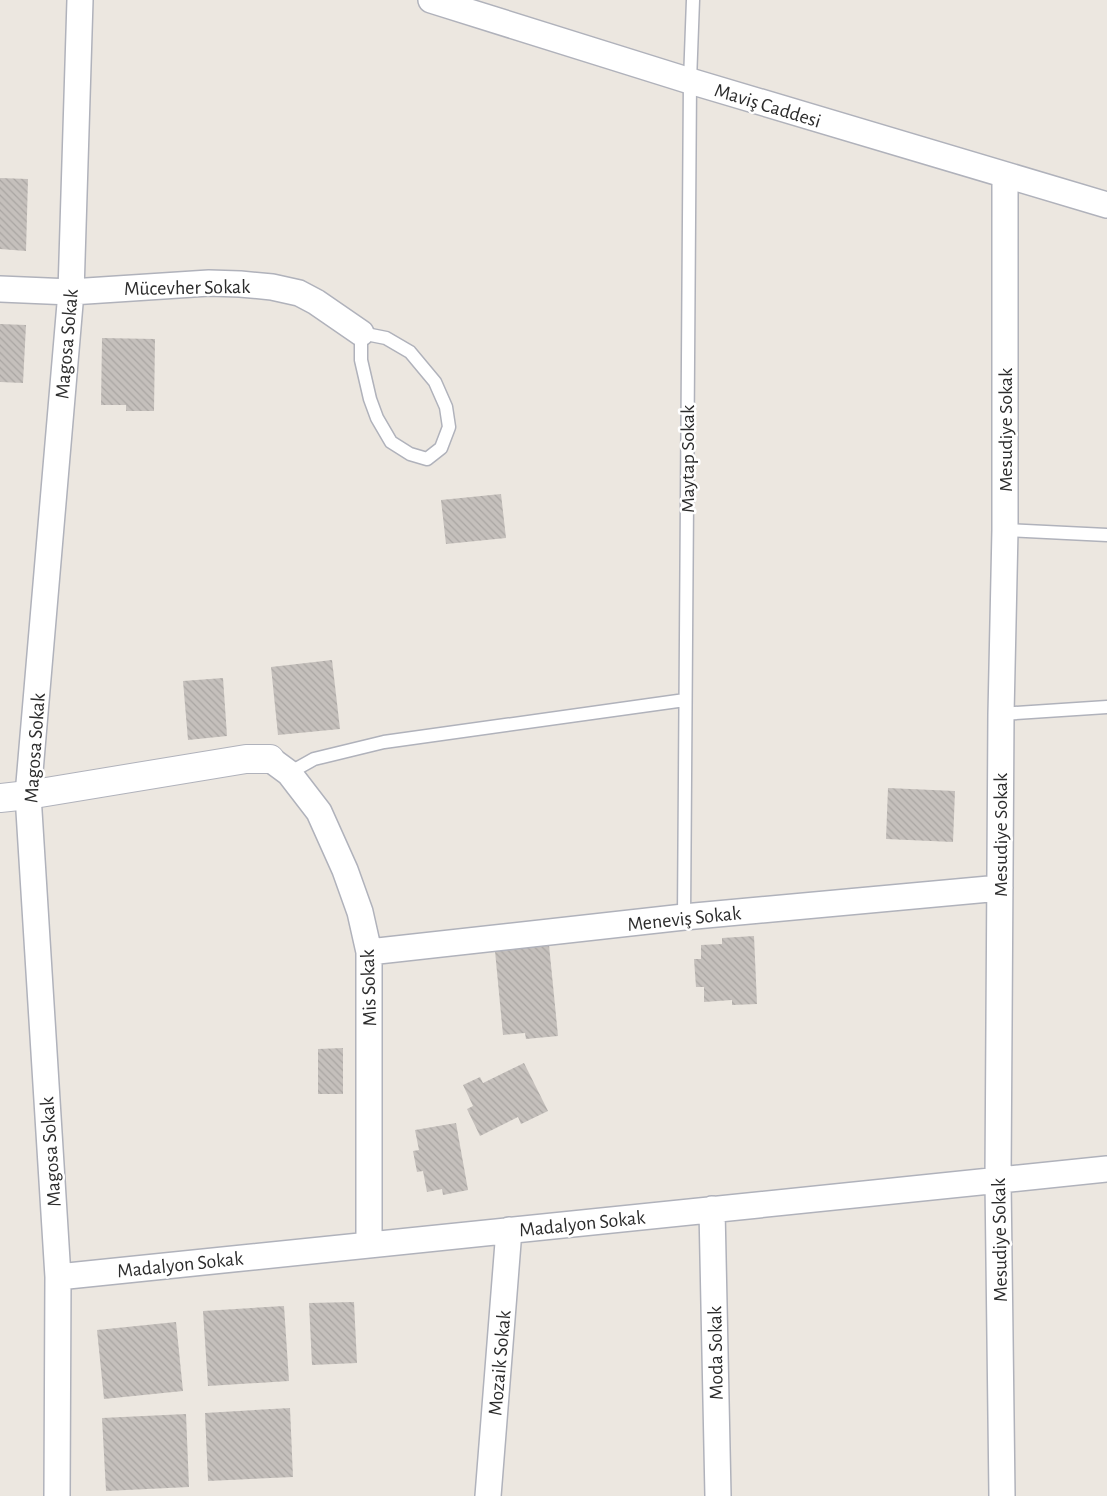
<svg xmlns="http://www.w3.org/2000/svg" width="1107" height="1496" font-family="'Alegreya Sans',sans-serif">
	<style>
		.building { fill: url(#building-back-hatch) }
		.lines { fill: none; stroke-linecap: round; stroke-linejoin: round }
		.lane-casing { stroke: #b0b2bb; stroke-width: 15 }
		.street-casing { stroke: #b0b2bb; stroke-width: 28 }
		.secondary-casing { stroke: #b0b2bb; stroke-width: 30 }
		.lane { stroke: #fff; stroke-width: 12 }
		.street { stroke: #fff; stroke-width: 25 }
		.secondary { stroke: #fff; stroke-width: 28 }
		.labels { text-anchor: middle; stroke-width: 5; stroke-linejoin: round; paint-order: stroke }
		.street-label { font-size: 20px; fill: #2c2c2c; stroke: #fff }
	</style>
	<defs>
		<pattern id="building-back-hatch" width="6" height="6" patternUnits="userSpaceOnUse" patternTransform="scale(1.25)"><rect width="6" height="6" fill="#c5c0bc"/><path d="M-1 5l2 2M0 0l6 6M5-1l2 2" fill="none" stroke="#a9a5a2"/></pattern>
	</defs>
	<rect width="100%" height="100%" fill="#ece7e0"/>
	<!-- building -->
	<path class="building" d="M0 178 28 179 26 251 0 249Z
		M0 324 26 325 23 383 0 382Z
		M102 338 155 339 154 411H126V405H101Z
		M501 494 506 538 446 544 441 500Z
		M332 660 340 729 278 735 271 667Z
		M223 678 227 736 188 740 183 681Z
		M888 788 955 791 953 842 886 839Z
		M754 936 757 1004 732 1005V1000L704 1002V987H696L694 959H701V945L722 944V938Z
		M549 945 558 1036 526 1039 525 1033 503 1035 495 951Z
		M343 1048V1094H318V1049Z
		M524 1063 548 1111 521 1124 518 1117 480 1136 467 1109 473 1106 463 1085 480 1077 483 1083Z
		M456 1123 468 1190 443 1195 442 1189 427 1192 423 1171 417 1172 413 1151 419 1150 415 1130Z
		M354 1302 357 1363 312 1365 309 1303Z
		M284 1306 289 1381 208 1386 203 1311Z
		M176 1322 183 1391 104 1399 97 1330Z
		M290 1408 293 1477 208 1481 205 1413Z
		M186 1414 189 1487 106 1491 102 1418Z"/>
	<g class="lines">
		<!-- lane casing -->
		<g class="lane-casing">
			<path id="lane" d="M361 333 386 338 410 352 435 382 446 407 449 427 441 448 427 459 410 454 391 442 377 418 370 399 361 360Z
				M1005 530 1107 535
				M1001 714 1107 707
				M289 773 314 759 384 742 685 700
				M684 917 690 81 693 0"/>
		</g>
		<!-- street casing -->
		<g class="street-casing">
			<path id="street" d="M431 0 690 81 1107 205
				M0 289 71 292 209 283 240 284 272 287 299 293 316 302 361 333
				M270 759 289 773 319 812 345 870 360 912 369 952V1245
				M369 952 684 917 1000 888
				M712 1209 718 1496
				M58 1277 1107 1169
				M57 1496 58 1277 28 795 71 292 80 0
				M488 1496 509 1230
				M1002 1496 998 1180 1001 714 1005 530V175"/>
		</g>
		<!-- secondary casing -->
		<g class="secondary-casing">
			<path id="secondary" d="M0 798 28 795 246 759H270"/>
		</g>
		<!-- lane -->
		<use href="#lane" class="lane"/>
		<!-- street -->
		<use href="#street" class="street"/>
		<!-- secondary -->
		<use href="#secondary" class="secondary"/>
	</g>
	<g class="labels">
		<!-- street labels -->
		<g class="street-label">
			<text transform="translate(768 105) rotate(17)" y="7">Maviş Caddesi</text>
			<text transform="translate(187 287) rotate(-1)" y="7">Mücevher Sokak</text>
			<text transform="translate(66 344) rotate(-85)" y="7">Magosa Sokak</text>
			<text transform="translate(1005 430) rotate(-90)" y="7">Mesudiye Sokak</text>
			<text transform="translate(687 459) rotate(-90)" y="7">Maytap Sokak</text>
			<text transform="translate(34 748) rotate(-86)" y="7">Magosa Sokak</text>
			<text transform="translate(1000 835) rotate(-90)" y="7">Mesudiye Sokak</text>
			<text transform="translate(684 918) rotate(-6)" y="7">Meneviş Sokak</text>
			<text transform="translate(368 988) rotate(-92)" y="7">Mis Sokak</text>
			<text transform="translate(50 1152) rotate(-94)" y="7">Magosa Sokak</text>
			<text transform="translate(582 1223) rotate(-6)" y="7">Madalyon Sokak</text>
			<text transform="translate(999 1240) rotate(-91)" y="7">Mesudiye Sokak</text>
			<text transform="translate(180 1264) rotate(-6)" y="7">Madalyon Sokak</text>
			<text transform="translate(715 1353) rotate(-91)" y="7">Moda Sokak</text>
			<text transform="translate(499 1363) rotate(-85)" y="7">Mozaik Sokak</text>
		</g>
	</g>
</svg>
